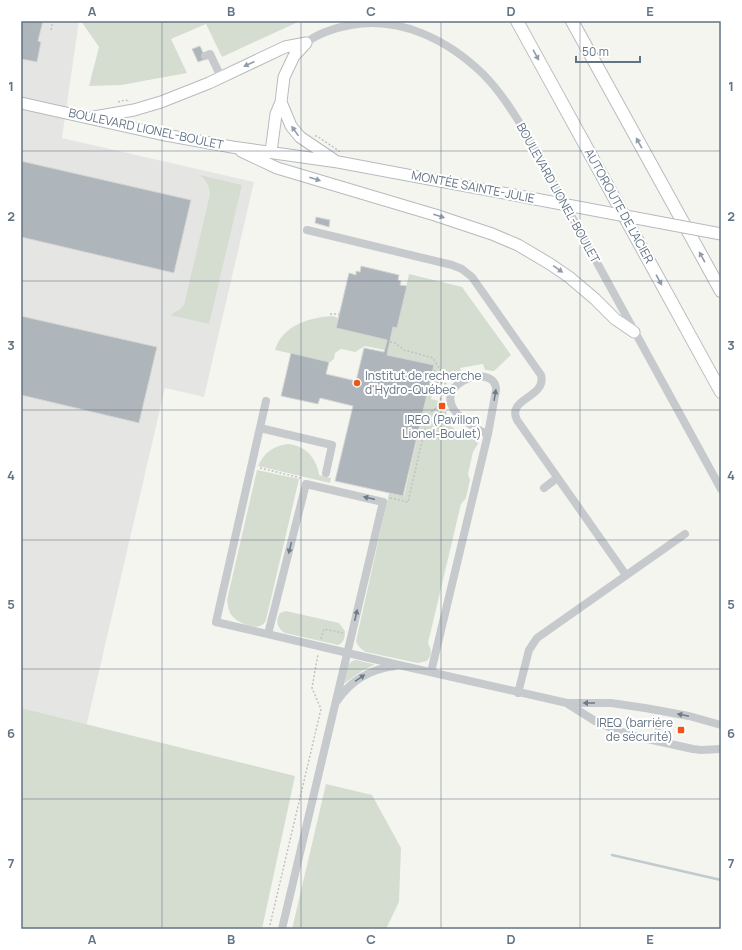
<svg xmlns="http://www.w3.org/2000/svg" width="742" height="950" font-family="Manrope,sans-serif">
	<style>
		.built { fill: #e5e6e4 }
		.green { fill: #d5ddd1 }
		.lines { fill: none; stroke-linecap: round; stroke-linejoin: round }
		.stream { stroke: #c0cacf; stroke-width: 2.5 }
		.building { fill: #afb6bb; stroke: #d6d6d3 }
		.major-casing { stroke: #b7bbbe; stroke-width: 13 }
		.highway-casing { stroke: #b9bbbe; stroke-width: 14 }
		.path { stroke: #c0c1c3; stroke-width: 1.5; stroke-dasharray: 2 2; stroke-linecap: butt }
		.minor { stroke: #c7cacd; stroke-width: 8 }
		.major { stroke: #fff; stroke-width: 11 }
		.highway { stroke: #fff; stroke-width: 12 }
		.major-bridge-casing { stroke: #b7bbbe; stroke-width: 13; stroke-linecap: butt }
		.major-bridge { stroke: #fff; stroke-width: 11 }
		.oneway { fill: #919da9 }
		.oneway2 { fill: #6c7c8b }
		.grid { fill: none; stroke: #627384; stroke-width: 1; stroke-opacity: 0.55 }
		.poi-dot { fill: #ef5517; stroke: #fff; stroke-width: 1.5 }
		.labels { text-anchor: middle; stroke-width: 4; stroke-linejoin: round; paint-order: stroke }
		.street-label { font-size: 12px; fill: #627384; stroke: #fff }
		.poi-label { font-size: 12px; fill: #627384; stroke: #fff; text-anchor: start }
		.neatline { fill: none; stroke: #627384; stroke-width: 1.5 }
		.grid-label { font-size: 13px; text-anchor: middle; font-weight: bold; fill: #627384 }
	</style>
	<rect width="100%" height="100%" fill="#f5f5f0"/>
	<!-- built -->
	<path class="built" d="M21 21H79L62 138 254 182 204 397 165 388 39 929H21Z"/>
	<!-- green -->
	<path class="green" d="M81 21H300L222 57 206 24 171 39 187 73 121 85 89 86 99 47Z
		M200 175 242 185 209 324 170 315 179 310 184 305 210 194C209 185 207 181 200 175Z
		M409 274 462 287 511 355 494 371 485 370 483 364 460 368 462 374H455L444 371 440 374 439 383 434 382 433 387 429 386 434 365 387 355 393 327 397 328Z
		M333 316 338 318 336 328 387 340 385 350 365 346 355 352 341 349 335 353 334 359 330 362 275 350C282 325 311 317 333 316Z
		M427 394 432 395 431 399 439 401 438 404 439 407 443 408 445 413 451 420 448 424 467 438 470 435 475 437 479 442 473 452 468 474 470 480 466 498 461 504 428 643C432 651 432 654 427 661L418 663 366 652C361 649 358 647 356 641L389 493 404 496Z
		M287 444C305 445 317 458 319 475L331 478 330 483 258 466C264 453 273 446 287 444Z
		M257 470 299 479 266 620C261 634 235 623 230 613 228 609 228 605 227 600Z
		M286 611 339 623 345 631C345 637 344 643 338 645L285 633C277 628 275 621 280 613Z
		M356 660 373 664 374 665 362 671 345 683H344C346 674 346 661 356 660Z
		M21 708 295 776 262 929H21Z
		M326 784 372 795 401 848 399 902 386 929H292Z"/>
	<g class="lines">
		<!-- stream -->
		<path class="stream" d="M612 855 721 880"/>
	</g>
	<!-- building -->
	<path class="building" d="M21 21H43L38 41 41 42 37 62 21 59Z
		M200 46 206 59 198 62 192 49Z
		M21 161 191 200 174 273 21 237Z
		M316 217 330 220 329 227 315 223Z
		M361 266 399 275 398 280 401 281 400 285 407 286 397 328 393 327 387 355 434 365 403 496 335 481 353 406 320 398 318 404 281 396 291 353 329 362 326 374 356 381 364 348 384 352 387 340 336 328 349 273 356 275V271L360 272Z
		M21 316 157 347 139 423 21 395Z
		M648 719 662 723 660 730 646 727Z"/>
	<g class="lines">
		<!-- major casing -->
		<g class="major-casing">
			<path id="major" d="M281 102 291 126 300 137 334 160
				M21 103 160 134 232 147 338 162 530 198
				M94 117 134 110 161 102 209 83 285 47 306 43
				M241 151 277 168 435 215 492 234 518 245 550 264 569 277 595 299 615 319 634 332
				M271 152 276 114 281 102 284 77 294 56 306 43"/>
		</g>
		<!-- highway casing -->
		<g class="highway-casing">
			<path id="highway" d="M517 21 721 392
				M572 21 721 291"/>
		</g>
		<!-- path -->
		<path class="path" d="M51 30 53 21
			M118 102 125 100 130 101
			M315 136H317L339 151V152
			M330 314H339
			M390 342 395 343 404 350 433 358 441 371V375L453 377
			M428 390 442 393
			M429 390 434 370 435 371 433 381 447 384
			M443 404 444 410 447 415
			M260 468 301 478
			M390 498 408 502 428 415 439 405 442 393
			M321 639 324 629 343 633
			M269 929 321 709 312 688 318 654"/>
		<!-- minor -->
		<path class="minor" d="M306 43C318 33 335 28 351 25 400 16 448 40 483 74 500 91 513 112 526 133L721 489
			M205 56 210 54 221 77
			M307 230 452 265 462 269 472 277 541 375C547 398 506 398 517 420L626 575
			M266 401 216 622 399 665 567 703H611L645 708 689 716 721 725
			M260 428 332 445 326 473
			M544 488 557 478
			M268 634 306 484 383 502 282 929
			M431 672 488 434 496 390C496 359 420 386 464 420 472 425 479 432 488 434
			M518 693 529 650 537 638 685 534
			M337 701C351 680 371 669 395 666
			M568 704 595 721 614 729 634 736 693 749 701 750 721 749"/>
		<!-- major -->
		<use href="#major" class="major"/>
		<!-- highway -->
		<use href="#highway" class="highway"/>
		<!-- major-bridge casing -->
		<g class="major-bridge-casing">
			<path id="major-bridge" d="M530 198 721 234"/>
		</g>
		<!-- major-bridge -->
		<use href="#major-bridge" class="major-bridge"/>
	</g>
	<!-- one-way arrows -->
	<defs><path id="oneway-solid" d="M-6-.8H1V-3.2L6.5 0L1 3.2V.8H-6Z"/></defs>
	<g class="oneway">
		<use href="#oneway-solid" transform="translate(536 55) rotate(61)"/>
		<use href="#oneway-solid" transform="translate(249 64) rotate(155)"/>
		<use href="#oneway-solid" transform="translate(295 131) rotate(-126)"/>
		<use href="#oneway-solid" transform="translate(639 143) rotate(-119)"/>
		<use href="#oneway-solid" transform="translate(315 179) rotate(17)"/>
		<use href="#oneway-solid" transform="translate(439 216) rotate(18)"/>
		<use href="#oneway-solid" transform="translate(702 257) rotate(-119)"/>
		<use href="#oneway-solid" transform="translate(558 269) rotate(35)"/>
		<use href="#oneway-solid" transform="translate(659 280) rotate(61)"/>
	</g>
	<g class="oneway2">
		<use href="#oneway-solid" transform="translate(495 395) rotate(-81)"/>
		<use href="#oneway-solid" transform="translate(369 498) rotate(-167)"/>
		<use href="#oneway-solid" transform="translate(290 548) rotate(104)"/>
		<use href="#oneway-solid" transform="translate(356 615) rotate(-77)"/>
		<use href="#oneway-solid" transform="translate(360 678) rotate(-34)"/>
		<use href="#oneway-solid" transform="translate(589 703) rotate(180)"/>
		<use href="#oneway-solid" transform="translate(683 715) rotate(-168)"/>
	</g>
	<!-- grid -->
	<path class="grid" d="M162 21V929M301 21V929M441 21V929M580 21V929M21 151H721M21 281H721M21 410H721M21 540H721M21 669H721M21 799H721"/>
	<!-- markers -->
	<g class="poi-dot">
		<circle cx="357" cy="383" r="4"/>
		<rect x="438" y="402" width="8" height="8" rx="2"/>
		<rect x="677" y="726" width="8" height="8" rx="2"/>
	</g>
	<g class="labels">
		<!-- street labels -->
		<g class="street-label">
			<text transform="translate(146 129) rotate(12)" y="4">BOULEVARD LIONEL-BOULET</text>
			<text transform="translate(473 187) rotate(11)" y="4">MONTÉE SAINTE-JULIE</text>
			<text transform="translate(558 193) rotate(61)" y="4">BOULEVARD LIONEL-BOULET</text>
			<text transform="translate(619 206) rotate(61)" y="4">AUTOROUTE DE L'ACIER</text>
		</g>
		<!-- poi labels -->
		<g class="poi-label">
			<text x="365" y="380">Institut de recherche<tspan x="365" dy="14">d'Hydro-Québec</tspan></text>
			<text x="442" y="424" text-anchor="middle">IREQ (Pavillon<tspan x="442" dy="14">Lionel-Boulet)</tspan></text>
			<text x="673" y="727" text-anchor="end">IREQ (barriére<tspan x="673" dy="14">de sécurité)</tspan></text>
		</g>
	</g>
	<!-- border -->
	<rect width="742" height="950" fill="none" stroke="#ffffff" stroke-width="44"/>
	<!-- scale -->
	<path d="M576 56v6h64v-6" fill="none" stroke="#627384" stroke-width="2"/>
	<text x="582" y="56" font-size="12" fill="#627384" stroke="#ffffff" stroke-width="3" paint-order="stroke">50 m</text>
	<rect x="22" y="22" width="698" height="906" class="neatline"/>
	<g class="grid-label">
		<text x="92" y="16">A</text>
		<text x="231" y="16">B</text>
		<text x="371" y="16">C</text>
		<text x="511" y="16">D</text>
		<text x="650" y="16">E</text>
		<text x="11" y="91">1</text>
		<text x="731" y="91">1</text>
		<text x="11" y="221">2</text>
		<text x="731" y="221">2</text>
		<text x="11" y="350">3</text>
		<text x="731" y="350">3</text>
		<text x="11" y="480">4</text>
		<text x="731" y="480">4</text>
		<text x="11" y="609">5</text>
		<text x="731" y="609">5</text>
		<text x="11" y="738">6</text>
		<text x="731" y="738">6</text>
		<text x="11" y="868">7</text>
		<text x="731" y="868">7</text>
		<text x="92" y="944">A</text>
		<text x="231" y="944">B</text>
		<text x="371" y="944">C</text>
		<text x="511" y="944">D</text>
		<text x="650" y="944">E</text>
	</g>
</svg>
